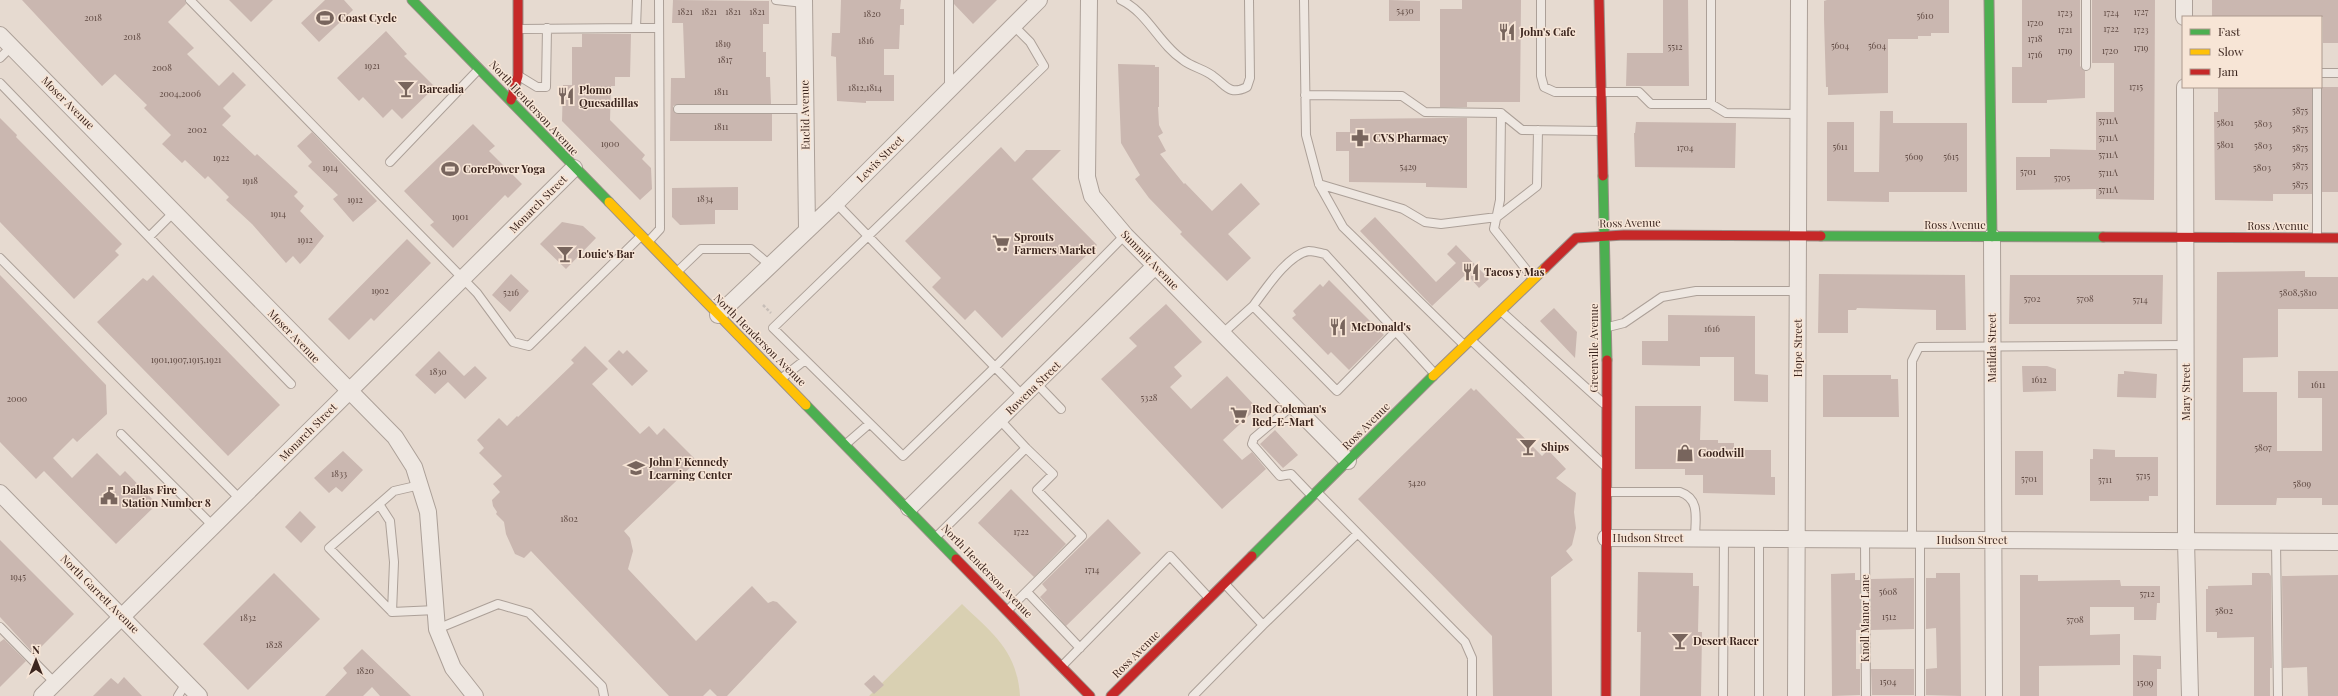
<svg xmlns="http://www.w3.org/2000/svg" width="2338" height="696" font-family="'Playfair Display',serif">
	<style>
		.pitch { fill: #d9d0b2 }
		.building { fill: #cab7b0 }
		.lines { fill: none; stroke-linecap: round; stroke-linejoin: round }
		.lane-casing { stroke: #aca098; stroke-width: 10 }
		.street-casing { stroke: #aca098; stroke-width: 18 }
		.fast-casing { stroke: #9b8f88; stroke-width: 11 }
		.slow-casing { stroke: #9b8f88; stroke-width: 11 }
		.jam-casing { stroke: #9b8f88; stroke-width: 11 }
		.path { stroke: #c7beb8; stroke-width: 2.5; stroke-dasharray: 3 2; stroke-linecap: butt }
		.lane { stroke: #eee7e1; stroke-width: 8 }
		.street { stroke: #eee7e1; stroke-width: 16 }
		.fast { stroke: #4caf50; stroke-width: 9 }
		.slow { stroke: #ffc107; stroke-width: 9 }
		.jam { stroke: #c62828; stroke-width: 9 }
		.labels { text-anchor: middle; stroke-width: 3; stroke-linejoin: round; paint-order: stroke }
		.number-label { font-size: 9px; fill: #604a43 }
		.poi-label { font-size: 11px; font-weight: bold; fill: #3c261f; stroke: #f7e5d6; text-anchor: start }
		.street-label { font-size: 11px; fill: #3c261f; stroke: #f7e5d6 }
	</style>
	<rect width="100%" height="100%" fill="#e6dad0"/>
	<!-- pitch -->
	<path class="pitch" d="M962 604C992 633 1017 650 1020 696H869Z"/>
	<!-- building -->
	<path class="building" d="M22 0H185L186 4 168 22 194 48 187 54 219 86 233 72 246 85 223 108 231 116 222 125 255 156 257 154 298 192 294 196 304 206 300 211 324 236 307 257 300 264 293 256 286 263 252 224 226 200 229 197 208 176 205 179 185 160 182 163 162 144 171 135 144 108 147 105 115 74 102 86Z
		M229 0H273L251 22Z
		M325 0H344L353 10 319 42 301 23Z
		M673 0 769 1V24H763V52H766V77H770L771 104H678L673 106V109L678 114H772V141H670L671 78H685L683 23H672Z
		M841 0H901L900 9H904V25H900L899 49H884V75H894V101H866V103L837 101 836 57 831 56 832 33H840Z
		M954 0H997L973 24 954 4Z
		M1389 0 1420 1V21H1389Z
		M1462 0H1521L1520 102H1467V107H1440V9H1462Z
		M1663 0H1688L1689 86H1626L1627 53H1663Z
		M1827 0H1949V33H1931V36H1918V39H1888V93L1828 95V87H1826L1824 19V1Z
		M2022 0H2080V66L2085 71V98L2047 100V103H2012V67H2022Z
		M2092 0H2155L2154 200 2096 199V189L2016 190V157H2050V149L2096 150V112H2114V63H2092Z
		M2212 0H2338V43H2323V17H2212Z
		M386 31 407 54 404 56 435 87 402 119 392 109 383 118 363 97 359 101 337 78Z
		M582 34H631L630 77H615V86H611L610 120 645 155 642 159 651 168 652 189 640 200 562 121 563 85H572V47H582Z
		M1118 64 1155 65V67H1159V107H1158L1159 125 1163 133 1158 136 1166 151 1160 154 1184 184 1185 183 1212 211 1241 183 1260 204 1228 234 1251 258 1227 281 1180 234 1182 232 1149 198 1135 179 1140 175 1121 143Z
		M2218 87H2312V194H2273V201L2215 200 2214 112H2218Z
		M2322 87H2338V192H2322Z
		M1880 111H1893V123H1967V192H1889V202L1827 201V122H1854V172H1879Z
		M0 118 17 135 16 137 122 244 115 251 119 255 74 299 0 222Z
		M1440 118H1467V188L1426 187V183L1349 182V151H1336V132H1350V119Z
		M1636 122 1736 123 1735 168 1635 167 1634 133H1635Z
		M473 124 495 146 489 151 522 184 508 198 505 195 453 248 430 225 434 222 404 191Z
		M312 132 377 201 353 222 333 199 338 195 308 166 312 162 297 146Z
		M1001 147 1015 162 1026 150H1061L1032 179 1097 245 1002 338 975 310 965 320 932 287 941 278 905 241Z
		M738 187V210H715V224L680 225 672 217V188Z
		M1375 217 1436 282 1456 263 1447 254 1456 245 1489 279 1479 288 1471 279 1469 281 1464 276 1432 306 1360 231Z
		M562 222 583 226 596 238 566 269 540 244Z
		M407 239 431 263 374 321 371 318 349 340 328 319Z
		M2305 271V277H2338V309H2278V357L2243 358V392H2277V451H2322V398H2298V371H2338V505H2322V498H2277L2276 505H2216L2217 272Z
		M511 274 529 291 510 312 492 295Z
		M1819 274 1965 275 1966 330H1936V310L1857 308 1856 310H1848V333H1818Z
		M0 275 106 385 107 414 77 442 73 438 53 458 72 478 97 453 120 476 125 471 157 504 116 544 44 471 36 479 0 442Z
		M153 275 280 405 228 456 97 322 143 278 147 281Z
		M2010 275H2163L2162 324H2009Z
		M1329 280 1384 335 1349 370 1331 352 1328 355 1292 318 1296 315 1293 311 1320 284 1323 287Z
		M1166 304 1202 342 1174 367 1182 376 1170 387 1191 409 1227 376 1257 408 1223 440 1242 460 1252 452 1266 469 1222 509 1101 379 1137 346 1129 338Z
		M1554 308 1577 332 1575 358 1540 321Z
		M1668 315 1755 316V374L1768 375V402L1734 401V357H1700V366L1642 365V341H1668Z
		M585 346 608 369 592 384 640 434 649 426 657 435 664 428 697 461 624 531 630 538 633 551 628 569 696 641 752 586 768 603 773 601 777 602 797 622 727 696H717L710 689 703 696H669L531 551 524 558 515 554 506 534 504 522 496 514 497 512 493 506 492 500 500 492 493 484 502 476 479 453 484 448 477 440 499 418 507 426 517 416 518 417 574 363 571 360Z
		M619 350 623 354 627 350 648 371 632 386 608 361Z
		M439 351 464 376 475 366 487 378 465 399 448 382 435 394 415 375Z
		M2022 366H2047L2056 369V391L2023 392Z
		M2124 371 2157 374 2156 398 2117 397 2118 374H2124Z
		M1823 375H1891V379H1898L1899 417H1823Z
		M1471 388 1474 391 1476 389 1542 456 1548 450 1566 469 1556 478 1576 493 1574 512 1576 528 1572 545 1566 551 1573 560 1551 577 1552 696H1493L1492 636 1358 499Z
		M1635 406H1701L1700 440H1718V443H1734V450H1771V477H1775V495L1703 493V475H1685V469H1635Z
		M1275 430 1298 455 1283 468 1260 444Z
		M2093 449 2115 450V457H2158V496H2149V501H2090V459H2093Z
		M343 451 363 470 342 492 336 487 329 493 314 478Z
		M2015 451H2043V495H2015Z
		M1011 489 1066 544 1034 577 978 523Z
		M300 511 316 527 301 543 285 527Z
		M1108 519 1141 553 1066 626 1040 597 1047 590 1042 584Z
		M0 540 74 614 34 654 0 617Z
		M1638 572 1693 573V586H1699L1698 632H1702L1701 696H1640L1641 632H1637Z
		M274 573 320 619 248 690 203 644Z
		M1855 573V580H1860V630H1856V669H1860V695L1832 696 1831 574Z
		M1936 573H1960L1961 696 1926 695V669L1937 668 1936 628 1926 629V578H1936Z
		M2252 573H2269L2271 576 2272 668H2270V696H2254V637L2217 638V632H2206V589H2208V586L2252 585Z
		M2020 575H2038V581L2120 580 2121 586H2160V603H2157L2156 620H2134V607H2090V635L2120 634V665L2039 666V696H2020Z
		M2338 575V696H2308L2307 667 2283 668 2282 576Z
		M1914 578V629L1871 630V579Z
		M4 639 26 661 0 687V642Z
		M362 649 411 696H380L372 687 363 696H325L347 673 343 668Z
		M2133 655 2161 656V669H2157V696H2133Z
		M1871 669H1914V695H1872Z
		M874 675 884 685 874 694 864 684Z
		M124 677 142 696H93L111 678 118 684Z"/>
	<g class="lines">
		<!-- lane casing -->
		<g class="lane-casing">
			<path id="lane" d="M190 0 477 293 513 342 529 346 641 236
				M776 0 804 3
				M949 0V90
				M1121 0C1148 13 1159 44 1183 60 1192 67 1204 69 1213 76 1226 85 1229 96 1247 87L1250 78 1249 0
				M1304 0 1306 135 1319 184 1343 227 1463 344
				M1541 0V76L1544 87 1555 92H1639L1651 104H1711L1726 113 1799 114
				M1711 0V104
				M2086 0V66
				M1014 26 1030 42 1044 66 773 328 903 456 996 366 1125 235
				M636 28H659
				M519 29 636 28 637 0
				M0 58 12 46
				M2321 73H2338
				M519 76 537 87H546L547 28
				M0 83 149 237 175 211
				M2317 87V237
				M1305 95 1402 96 1425 112 1501 113 1522 130 1602 131
				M678 109H805
				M1501 113 1500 200 1494 229 1533 278
				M390 162 478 70
				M1319 184 1403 209 1425 222 1441 224 1497 217 1537 186 1538 130
				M836 203 1024 397
				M149 237 291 384
				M649 241 660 229 659 0
				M0 258 240 499
				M678 271 701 249H751L771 266
				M1502 312 1603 403
				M1608 327 1624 323 1662 297 1696 291H1799
				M1396 331 1337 391 1253 306C1265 290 1288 254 1309 251 1314 251 1320 253 1325 254L1434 373
				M1223 333 1253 306
				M1471 340 1604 465
				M782 378 805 360
				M1037 384 1061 409
				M1293 405 1254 438 1252 444 1280 476 1291 474 1312 496
				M121 434 213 526
				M846 444 869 424
				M420 485 394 491 329 548 392 612 436 610
				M1607 492H1680C1701 499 1695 520 1695 538
				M1318 493 1465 642 1472 658V696
				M379 504 390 521 394 562 392 612
				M936 537 1026 448 1000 420
				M1865 539 1866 696
				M1912 539V361L1919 347 2186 345
				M2276 541 2278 696
				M1225 584 1263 625 1357 534
				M1027 592 1080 648
				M1008 610 1082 536 1037 490 1053 474 1026 448
				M0 627 55 683
				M437 629 498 604 529 613 602 686 604 696
				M1062 666 1170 556 1209 598
				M178 696 186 683
				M1193 696 1263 625
				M1723 696 1724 538
				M1759 696V538
				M1920 696V539"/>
		</g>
		<!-- street casing -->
		<g class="street-casing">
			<path id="street" d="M804 0 807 229
				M1089 0 1087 177 1092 196 1125 235 1348 461
				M2184 0V17
				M0 35 395 437 414 467 428 512 437 629 453 668 475 696
				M2185 87 2186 541 2190 696
				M1992 237 1994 696
				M718 315 836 203 1039 0
				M0 493 199 696
				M909 508 1155 266
				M1606 538 2338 542
				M42 696 574 168
				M1796 696 1799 0"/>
		</g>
		<!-- fast casing -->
		<g class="fast-casing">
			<path id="fast" d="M412 0 609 202
				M1989 0 1992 237
				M1603 176 1607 360
				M1821 236 2103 237
				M806 405 956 559
				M1252 556 1433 376"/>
		</g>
		<!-- slow casing -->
		<g class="slow-casing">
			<path id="slow" d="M609 202 806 405
				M1433 376 1545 268"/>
		</g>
		<!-- jam casing -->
		<g class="jam-casing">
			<path id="jam" d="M1599 0 1603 176
				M511 100 518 76V0
				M2103 237 2338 238
				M1545 268 1576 238 1624 235 1821 236
				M956 559 1090 696
				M1111 696 1252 556
				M1606 696 1607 360"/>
		</g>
		<!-- path -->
		<path class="path" d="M763 305 771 313"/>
		<!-- lane -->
		<use href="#lane" class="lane"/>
		<!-- street -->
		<use href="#street" class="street"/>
		<!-- fast -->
		<use href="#fast" class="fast"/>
		<!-- slow -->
		<use href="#slow" class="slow"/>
		<!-- jam -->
		<use href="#jam" class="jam"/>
	</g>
	<!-- icons -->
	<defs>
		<g id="stadium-bare" transform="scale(1.38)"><path d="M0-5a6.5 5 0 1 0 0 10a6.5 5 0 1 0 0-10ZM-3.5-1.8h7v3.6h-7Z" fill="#78655d" stroke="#f7e5d6" stroke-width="2.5" paint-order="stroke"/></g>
		<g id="restaurant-bare" transform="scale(1.38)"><path d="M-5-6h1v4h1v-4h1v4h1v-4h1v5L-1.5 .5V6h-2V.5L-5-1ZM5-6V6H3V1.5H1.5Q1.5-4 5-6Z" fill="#78655d" stroke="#f7e5d6" stroke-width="2.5" paint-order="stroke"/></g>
		<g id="bar-bare" transform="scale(1.38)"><path d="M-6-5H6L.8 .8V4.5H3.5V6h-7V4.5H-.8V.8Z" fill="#78655d" stroke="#f7e5d6" stroke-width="2.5" paint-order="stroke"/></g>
		<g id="pharmacy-bare" transform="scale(1.38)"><path d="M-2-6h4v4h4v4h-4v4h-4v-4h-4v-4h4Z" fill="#78655d" stroke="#f7e5d6" stroke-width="2.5" paint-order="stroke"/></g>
		<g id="supermarket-bare" transform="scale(1.38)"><path d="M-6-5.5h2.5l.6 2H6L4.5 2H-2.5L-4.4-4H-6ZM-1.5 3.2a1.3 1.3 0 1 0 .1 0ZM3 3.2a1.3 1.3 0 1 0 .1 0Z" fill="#78655d" stroke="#f7e5d6" stroke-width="2.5" paint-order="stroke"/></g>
		<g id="shop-bare" transform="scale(1.38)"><path d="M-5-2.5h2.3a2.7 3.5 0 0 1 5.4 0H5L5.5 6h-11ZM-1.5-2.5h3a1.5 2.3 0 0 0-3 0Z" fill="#78655d" stroke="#f7e5d6" stroke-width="2.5" paint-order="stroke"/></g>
		<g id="school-bare" transform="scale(1.38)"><path d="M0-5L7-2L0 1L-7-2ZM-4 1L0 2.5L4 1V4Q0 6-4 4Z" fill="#78655d" stroke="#f7e5d6" stroke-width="2.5" paint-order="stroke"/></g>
		<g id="civic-bare" transform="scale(1.38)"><path d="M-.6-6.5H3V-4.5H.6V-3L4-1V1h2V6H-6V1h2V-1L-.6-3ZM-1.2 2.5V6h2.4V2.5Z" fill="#78655d" stroke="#f7e5d6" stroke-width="2.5" paint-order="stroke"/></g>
	</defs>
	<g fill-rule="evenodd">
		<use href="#stadium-bare" x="325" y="18"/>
		<use href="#restaurant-bare" x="1507" y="32"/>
		<use href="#bar-bare" x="406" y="89"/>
		<use href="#restaurant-bare" x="566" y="96"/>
		<use href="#pharmacy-bare" x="1360" y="138"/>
		<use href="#stadium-bare" x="450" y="169"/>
		<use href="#supermarket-bare" x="1001" y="243"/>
		<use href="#bar-bare" x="565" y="254"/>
		<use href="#restaurant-bare" x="1471" y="272"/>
		<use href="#restaurant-bare" x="1338" y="327"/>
		<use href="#supermarket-bare" x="1239" y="415"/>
		<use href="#bar-bare" x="1528" y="447"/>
		<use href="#shop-bare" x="1685" y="453"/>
		<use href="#school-bare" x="636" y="468"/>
		<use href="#civic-bare" x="109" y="496"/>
		<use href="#bar-bare" x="1680" y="641"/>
	</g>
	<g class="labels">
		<!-- number labels -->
		<g class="number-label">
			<text x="1405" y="14">5430</text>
			<text x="685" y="15">1821</text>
			<text x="709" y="15">1821</text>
			<text x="733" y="15">1821</text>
			<text x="757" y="15">1821</text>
			<text x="2141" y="15">1727</text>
			<text x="2065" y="16">1723</text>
			<text x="2111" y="16">1724</text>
			<text x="872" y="17">1820</text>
			<text x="1925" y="19">5610</text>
			<text x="93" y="21">2018</text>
			<text x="2035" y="26">1720</text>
			<text x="2111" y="32">1722</text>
			<text x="2065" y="33">1721</text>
			<text x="2141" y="33">1723</text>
			<text x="132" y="40">2018</text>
			<text x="2035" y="42">1718</text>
			<text x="866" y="44">1816</text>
			<text x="723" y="47">1819</text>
			<text x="1840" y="49">5604</text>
			<text x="1877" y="49">5604</text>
			<text x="1675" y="50">5512</text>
			<text x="2141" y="51">1719</text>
			<text x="2065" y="54">1719</text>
			<text x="2110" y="54">1720</text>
			<text x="2035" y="58">1716</text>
			<text x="725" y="63">1817</text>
			<text x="372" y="69">1921</text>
			<text x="162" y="71">2008</text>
			<text x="2136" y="90">1715</text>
			<text x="865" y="91">1812,1814</text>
			<text x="721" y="95">1811</text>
			<text x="180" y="97">2004,2006</text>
			<text x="2300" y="114">5875</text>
			<text x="2108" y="124">5711A</text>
			<text x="2225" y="126">5801</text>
			<text x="2263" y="127">5803</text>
			<text x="721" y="130">1811</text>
			<text x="2300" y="132">5875</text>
			<text x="197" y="133">2002</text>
			<text x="2108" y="141">5711A</text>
			<text x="610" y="147">1900</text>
			<text x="2225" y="148">5801</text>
			<text x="2263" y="149">5803</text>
			<text x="1840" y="150">5611</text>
			<text x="1685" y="151">1704</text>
			<text x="2300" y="151">5875</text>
			<text x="2108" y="158">5711A</text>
			<text x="1914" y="160">5609</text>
			<text x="1951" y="160">5615</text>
			<text x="221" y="161">1922</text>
			<text x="2300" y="169">5875</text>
			<text x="1408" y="170">5429</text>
			<text x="330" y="171">1914</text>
			<text x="2262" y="171">5803</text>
			<text x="2028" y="175">5701</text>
			<text x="2108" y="176">5711A</text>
			<text x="2062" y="181">5705</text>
			<text x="250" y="184">1918</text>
			<text x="2300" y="188">5875</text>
			<text x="2108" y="193">5711A</text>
			<text x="705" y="202">1834</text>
			<text x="355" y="203">1912</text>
			<text x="278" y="217">1914</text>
			<text x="460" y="220">1901</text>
			<text x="305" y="243">1912</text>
			<text x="380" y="294">1902</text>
			<text x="511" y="296">5216</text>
			<text x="2298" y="296">5808,5810</text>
			<text x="2032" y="302">5702</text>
			<text x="2085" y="302">5708</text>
			<text x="2140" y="303">5714</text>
			<text x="1712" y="332">1616</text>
			<text x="186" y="363">1901,1907,1915,1921</text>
			<text x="438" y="375">1830</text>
			<text x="2039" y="383">1612</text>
			<text x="2318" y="388">1611</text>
			<text x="1149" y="401">5328</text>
			<text x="17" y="402">2000</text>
			<text x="2263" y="451">5807</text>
			<text x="339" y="477">1833</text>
			<text x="2143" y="479">5715</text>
			<text x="2029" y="482">5701</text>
			<text x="2105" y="483">5711</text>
			<text x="1417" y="486">5420</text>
			<text x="2302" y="487">5809</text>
			<text x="569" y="522">1802</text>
			<text x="1021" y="535">1722</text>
			<text x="1092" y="573">1714</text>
			<text x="18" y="580">1945</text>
			<text x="1888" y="595">5608</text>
			<text x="2147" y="597">5712</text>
			<text x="2224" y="614">5802</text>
			<text x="1889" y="620">1512</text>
			<text x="248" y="621">1832</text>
			<text x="2075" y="623">5708</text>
			<text x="274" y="648">1828</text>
			<text x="365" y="674">1820</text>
			<text x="1888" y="685">1504</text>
			<text x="2145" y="686">1509</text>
		</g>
		<!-- poi labels -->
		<g class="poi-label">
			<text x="338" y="22">Coast Cycle</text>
			<text x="1520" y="36">John's Cafe</text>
			<text x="419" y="93">Barcadia</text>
			<text x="579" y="94">Plomo<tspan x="579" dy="13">Quesadillas</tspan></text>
			<text x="1373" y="142">CVS Pharmacy</text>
			<text x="463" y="173">CorePower Yoga</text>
			<text x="1014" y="241">Sprouts<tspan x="1014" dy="13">Farmers Market</tspan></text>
			<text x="578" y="258">Louie's Bar</text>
			<text x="1484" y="276">Tacos y Mas</text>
			<text x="1351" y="331">McDonald's</text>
			<text x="1252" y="413">Red Coleman's<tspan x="1252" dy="13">Red-E-Mart</tspan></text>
			<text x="1541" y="451">Ships</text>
			<text x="1698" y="457">Goodwill</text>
			<text x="649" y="466">John F Kennedy<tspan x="649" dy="13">Learning Center</tspan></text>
			<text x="122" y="494">Dallas Fire<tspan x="122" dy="13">Station Number 8</tspan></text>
			<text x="1693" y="645">Desert Racer</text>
		</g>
		<!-- street labels -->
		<g class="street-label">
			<text transform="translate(68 103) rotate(45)" y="4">Moser Avenue</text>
			<text transform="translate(534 108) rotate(47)" y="4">North Henderson Avenue</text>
			<text transform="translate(805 115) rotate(-91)" y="4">Euclid Avenue</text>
			<text transform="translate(880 159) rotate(-45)" y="4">Lewis Street</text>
			<text transform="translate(538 204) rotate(-45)" y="4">Monarch Street</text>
			<text transform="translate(1630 223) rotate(-1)" y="4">Ross Avenue</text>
			<text x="1955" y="229">Ross Avenue</text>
			<text x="2278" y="230">Ross Avenue</text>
			<text transform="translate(1150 260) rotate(46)" y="4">Summit Avenue</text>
			<text transform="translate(294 336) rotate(46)" y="4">Moser Avenue</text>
			<text transform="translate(760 340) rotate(45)" y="4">North Henderson Avenue</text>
			<text transform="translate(1594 348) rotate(-90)" y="4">Greenville Avenue</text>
			<text transform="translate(1798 348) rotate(-90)" y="4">Hope Street</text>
			<text transform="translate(1992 348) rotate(-90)" y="4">Matilda Street</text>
			<text transform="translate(1033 388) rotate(-44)" y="4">Rowena Street</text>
			<text transform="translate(2186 392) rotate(-90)" y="4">Mary Street</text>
			<text transform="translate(1366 426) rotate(-45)" y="4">Ross Avenue</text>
			<text transform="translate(308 432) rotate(-45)" y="4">Monarch Street</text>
			<text x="1648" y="542">Hudson Street</text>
			<text x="1972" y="544">Hudson Street</text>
			<text transform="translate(987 571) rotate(46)" y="4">North Henderson Avenue</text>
			<text transform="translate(100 594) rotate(45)" y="4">North Garrett Avenue</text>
			<text transform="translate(1865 618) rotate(-90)" y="4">Knoll Manor Lane</text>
			<text transform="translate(1136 654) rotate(-45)" y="4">Ross Avenue</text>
		</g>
	</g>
	<!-- legend -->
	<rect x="2182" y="16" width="140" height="72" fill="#f7e5d6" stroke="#ac998d"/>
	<rect x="2190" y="29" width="20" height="6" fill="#4caf50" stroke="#ac998d"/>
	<text x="2218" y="36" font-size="12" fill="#3c261f">Fast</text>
	<rect x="2190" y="49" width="20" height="6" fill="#ffc107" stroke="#ac998d"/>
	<text x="2218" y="56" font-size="12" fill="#3c261f">Slow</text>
	<rect x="2190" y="69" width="20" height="6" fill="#c62828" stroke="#ac998d"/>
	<text x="2218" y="76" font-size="12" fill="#3c261f">Jam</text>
	<!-- north arrow -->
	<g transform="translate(36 660)" stroke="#f7e5d6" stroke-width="3" paint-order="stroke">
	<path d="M0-3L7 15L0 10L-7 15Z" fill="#3c261f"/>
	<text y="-6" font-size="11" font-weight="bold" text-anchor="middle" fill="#3c261f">N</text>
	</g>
</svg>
